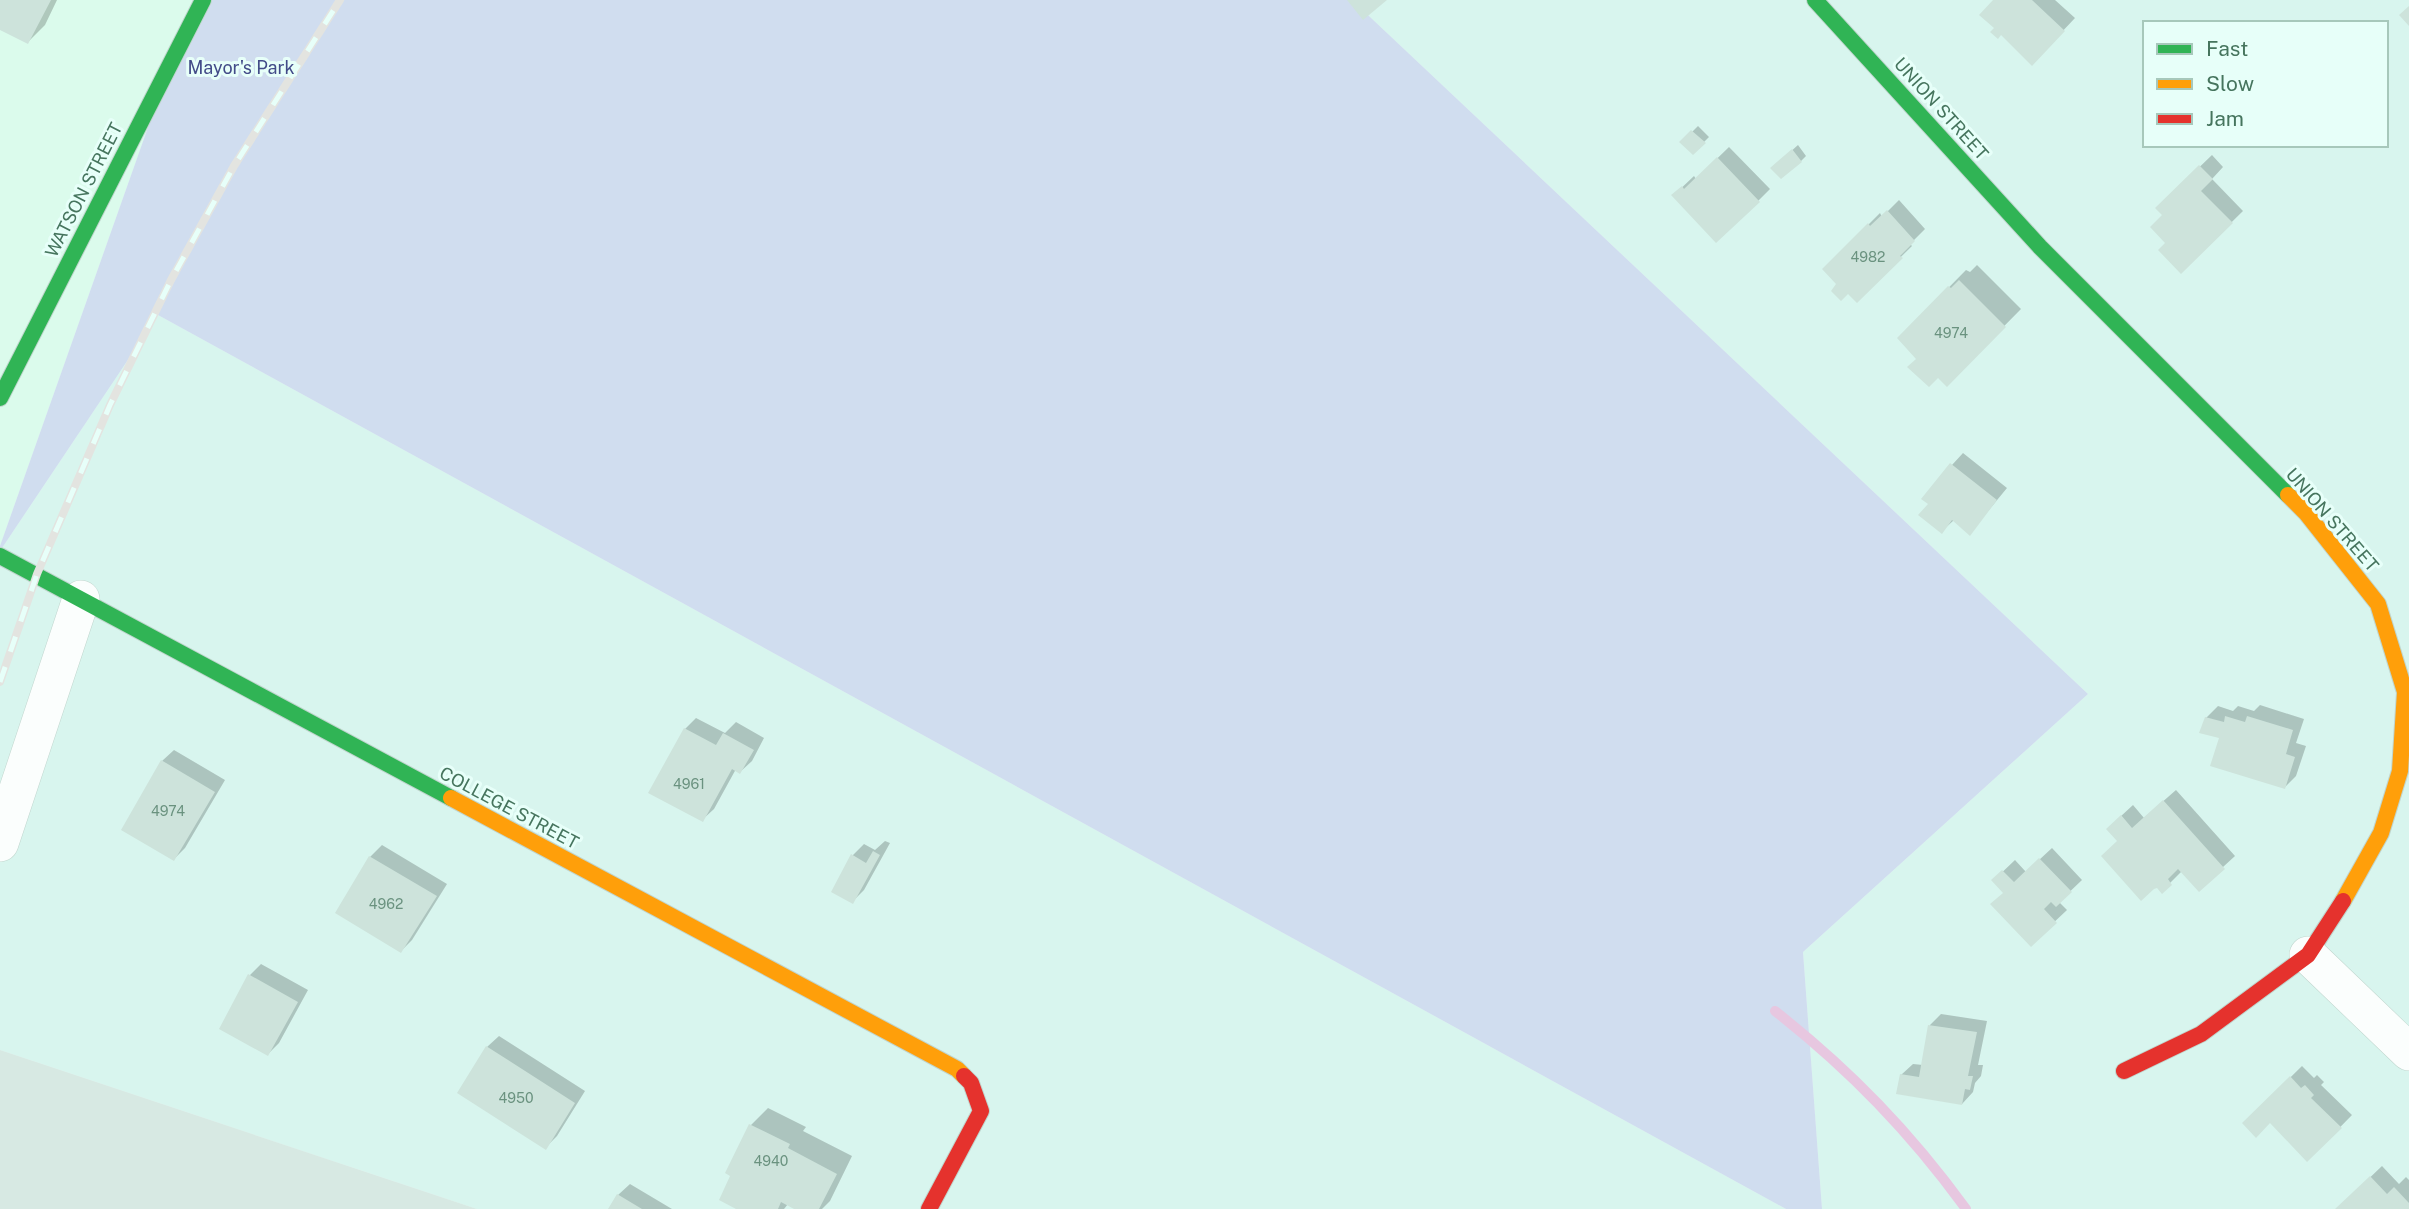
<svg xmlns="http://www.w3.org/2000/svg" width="2409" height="1209" font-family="'Public Sans',sans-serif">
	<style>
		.residential { fill: #d8f5ee; fill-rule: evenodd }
		.commercial { fill: #dbfbec }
		.industrial { fill: #d7e9e3 }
		.green { fill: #d0ddef }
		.shadow { fill: #0003 }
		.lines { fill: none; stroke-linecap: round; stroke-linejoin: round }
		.stream { stroke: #e7c7e0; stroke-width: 10 }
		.building { fill: #cde3db }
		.street-casing { stroke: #c1d6ce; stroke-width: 38 }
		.fast-casing { stroke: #c0d5cd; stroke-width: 18 }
		.slow-casing { stroke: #c0d5cd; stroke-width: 18 }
		.jam-casing { stroke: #c0d5cd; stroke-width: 18 }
		.street { stroke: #fbfefd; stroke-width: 37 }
		.fast { stroke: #30b455; stroke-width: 16 }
		.slow { stroke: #ff9f0a; stroke-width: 16 }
		.jam { stroke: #e5322d; stroke-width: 16 }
		.rail-casing { stroke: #e3e4e0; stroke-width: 8 }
		.rail { stroke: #e7fff9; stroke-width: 5; stroke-dasharray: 16; stroke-linecap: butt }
		.labels { text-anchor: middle; stroke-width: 6; stroke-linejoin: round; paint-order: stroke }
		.number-label { font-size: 14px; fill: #6a927f }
		.park-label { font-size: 18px; fill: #424b88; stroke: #e7fff9 }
		.street-label { font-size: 18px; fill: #46755e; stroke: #e7fff9 }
	</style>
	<rect width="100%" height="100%" fill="#e6f6f3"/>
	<!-- residential -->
	<path class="residential" d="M1352 0H2409V1209H1822L1803 952 2088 694ZM2145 23H2386V145H2145Z
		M158 315 1786 1209H477L0 1050V551Z"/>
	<!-- commercial -->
	<path class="commercial" d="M0 0H193L0 546Z"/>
	<!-- industrial -->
	<path class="industrial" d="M0 1050 477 1209H0Z"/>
	<!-- green -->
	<path class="green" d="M193 0H1352L2088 694 1803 952 1822 1209H1786L158 315 0 551V546Z"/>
	<!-- shadow -->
	<path class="shadow" d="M0 0H57L45 25 28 42 0 28Z
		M1995 0H2055L2075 18 2043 52 1996 28Z
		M1698 126 1709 137 1693 153 1682 142Z
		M1798 145 1806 156 1801 161 1778 163Z
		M1729 147 1770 189 1758 201 1674 195 1694 176 1696 179Z
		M2212 155 2223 167 2212 179 2243 211 2181 272 2168 243 2165 215 2157 208Z
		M1899 200 1925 229 1910 244 1912 246 1857 300 1824 269 1880 213 1882 217Z
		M1977 265 2021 309 1947 384 1899 338 1966 270 1970 272Z
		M1963 453 2007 488 1970 533 1954 520 1942 531 1930 504 1952 465Z
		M2260 705 2304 719 2296 743 2306 746 2296 776 2285 787 2221 737 2206 718 2218 706 2233 711 2238 706 2254 711Z
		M696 718 725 733 736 722 764 738 752 761 740 772 736 769 714 809 702 820 685 729Z
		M174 750 225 780 185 848 174 859 162 761Z
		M2176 790 2235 856 2199 889 2182 871 2162 891 2119 840 2120 817 2133 805 2144 818Z
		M885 841 890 843 864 890 853 901V855L864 844 875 850Z
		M382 845 447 884 412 940 401 951 338 912 370 857Z
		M2052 848 2082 880 2059 902 2067 910 2031 944 2005 892 1994 880 2015 860 2026 872Z
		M261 964 308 990 279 1043 268 1054 250 975Z
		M1941 1014 1987 1021 1978 1065H1983L1981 1076 1975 1083 1973 1092 1962 1104 1901 1075 1913 1064 1923 1065 1930 1025Z
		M499 1036 585 1091 557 1136 546 1147 487 1047Z
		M2302 1066 2314 1078 2317 1075 2324 1082 2321 1085 2352 1115 2308 1160 2270 1121 2244 1123Z
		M768 1108 806 1127 803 1131 852 1156 830 1201 822 1209H797L788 1204 784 1209H740L733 1175 727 1172 751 1125Z
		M2382 1166 2399 1184 2406 1177 2409 1180V1209H2337Z
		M630 1184 672 1209H610L618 1195Z"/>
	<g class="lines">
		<!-- stream -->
		<path class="stream" d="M1775 1011C1850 1070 1910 1132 1966 1209"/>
	</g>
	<!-- building -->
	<path class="building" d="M0 0H51L28 44 0 30Z
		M1347 0H1387L1363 20Z
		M1993 0H2032L2065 31 2032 66 2001 35 1998 39 1990 32 1994 28 1979 15Z
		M2409 6V26L2399 15Z
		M1691 130 1706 143 1693 155 1679 142Z
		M1792 149 1802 162 1781 179 1770 168Z
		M1717 157 1760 202 1716 243 1671 195 1682 186 1684 189Z
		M2199 165 2213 179 2201 191 2233 223 2181 274 2158 250 2165 243 2150 227 2162 215 2155 208Z
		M1887 210 1915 241 1900 256 1903 258 1857 303 1848 294 1841 301 1831 291 1836 284 1822 269 1868 223 1870 226Z
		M1959 280 2006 327 1947 387 1938 378 1929 387 1907 367 1916 359 1897 338 1948 286 1951 288Z
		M1950 463 1997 500 1970 536 1952 520 1942 534 1918 515 1928 504 1921 499Z
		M2225 716 2245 722 2247 716 2293 730 2286 754 2295 757 2285 789 2210 766 2219 738 2199 733 2205 717 2224 722Z
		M684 728 716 745 723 733 754 750 740 774 732 769 703 822 648 793Z
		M161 760 215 792 174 861 121 830Z
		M2163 800 2225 869 2199 892 2178 869 2168 879 2172 885 2162 894 2157 888 2154 889 2141 901 2101 856 2117 841 2106 829 2121 815 2132 828Z
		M873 851 880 855 853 904 831 892 851 854 866 863Z
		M369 856 437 896 401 953 335 913Z
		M2039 858 2072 892 2056 907 2051 902 2044 909 2057 923 2031 947 1990 904 2003 893 1991 880 2002 870 2014 882Z
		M248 974 298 1002 268 1056 219 1029Z
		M1928 1025 1977 1032 1968 1076H1973L1970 1090 1965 1089 1962 1105 1896 1094 1900 1074 1919 1077Z
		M486 1046 575 1103 546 1150 457 1093Z
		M2290 1076 2301 1088 2305 1085 2314 1095 2311 1098 2342 1128 2307 1162 2270 1123 2256 1138 2242 1123Z
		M749 1124 790 1144 788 1148 837 1174 819 1209H794L781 1202 778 1209H736L719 1200 730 1176 725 1173Z
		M2370 1176 2387 1194 2394 1187 2409 1203V1209H2335Z
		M617 1194 642 1209H608Z"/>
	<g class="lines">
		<!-- street casing -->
		<g class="street-casing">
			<path id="street" d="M0 843 81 599
				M2308 955 2409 1052"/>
		</g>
		<!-- fast casing -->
		<g class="fast-casing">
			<path id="fast" d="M1815 0 2040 247 2288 495
				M0 398 203 0
				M0 556 451 798"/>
		</g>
		<!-- slow casing -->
		<g class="slow-casing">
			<path id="slow" d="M2288 495 2306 513 2378 604 2405 692 2400 771 2381 833 2343 901
				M451 798 957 1069 964 1076"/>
		</g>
		<!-- jam casing -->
		<g class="jam-casing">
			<path id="jam" d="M2124 1071 2201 1034 2308 955 2343 901
				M929 1209 981 1111 971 1083 964 1076"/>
		</g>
		<!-- street -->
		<use href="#street" class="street"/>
		<!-- fast -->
		<use href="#fast" class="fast"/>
		<!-- slow -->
		<use href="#slow" class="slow"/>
		<!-- jam -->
		<use href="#jam" class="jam"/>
		<!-- rail casing -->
		<g class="rail-casing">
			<path id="rail" d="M0 682 37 574 110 405 171 280 234 166 340 0"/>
		</g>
		<!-- rail -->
		<use href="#rail" class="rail"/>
	</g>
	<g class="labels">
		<!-- number labels -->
		<g class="number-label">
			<text x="1868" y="262">4982</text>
			<text x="1951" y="338">4974</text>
			<text x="689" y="789">4961</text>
			<text x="168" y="816">4974</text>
			<text x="386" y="909">4962</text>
			<text x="516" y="1103">4950</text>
			<text x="771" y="1166">4940</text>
		</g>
		<!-- park labels -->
		<g class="park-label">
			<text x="241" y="74">Mayor's Park</text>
		</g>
		<!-- street labels -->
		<g class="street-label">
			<text transform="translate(1941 109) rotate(48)" y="6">UNION STREET</text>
			<text transform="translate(84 190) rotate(-63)" y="6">WATSON STREET</text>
			<text transform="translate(2332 520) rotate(49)" y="6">UNION STREET</text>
			<text transform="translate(509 808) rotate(28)" y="6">COLLEGE STREET</text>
		</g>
	</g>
	<!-- legend -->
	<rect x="2143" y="21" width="245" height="126" fill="#e7fff9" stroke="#a7c8bb" stroke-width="2"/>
	<rect x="2157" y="44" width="35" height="10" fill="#30b455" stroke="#a7c8bb" stroke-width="2"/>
	<text x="2206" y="56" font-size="21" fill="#46755e">Fast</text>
	<rect x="2157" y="79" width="35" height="10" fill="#ff9f0a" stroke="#a7c8bb" stroke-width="2"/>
	<text x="2206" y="91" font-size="21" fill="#46755e">Slow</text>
	<rect x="2157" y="114" width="35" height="10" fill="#e5322d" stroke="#a7c8bb" stroke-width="2"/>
	<text x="2206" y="126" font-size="21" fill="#46755e">Jam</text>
</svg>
